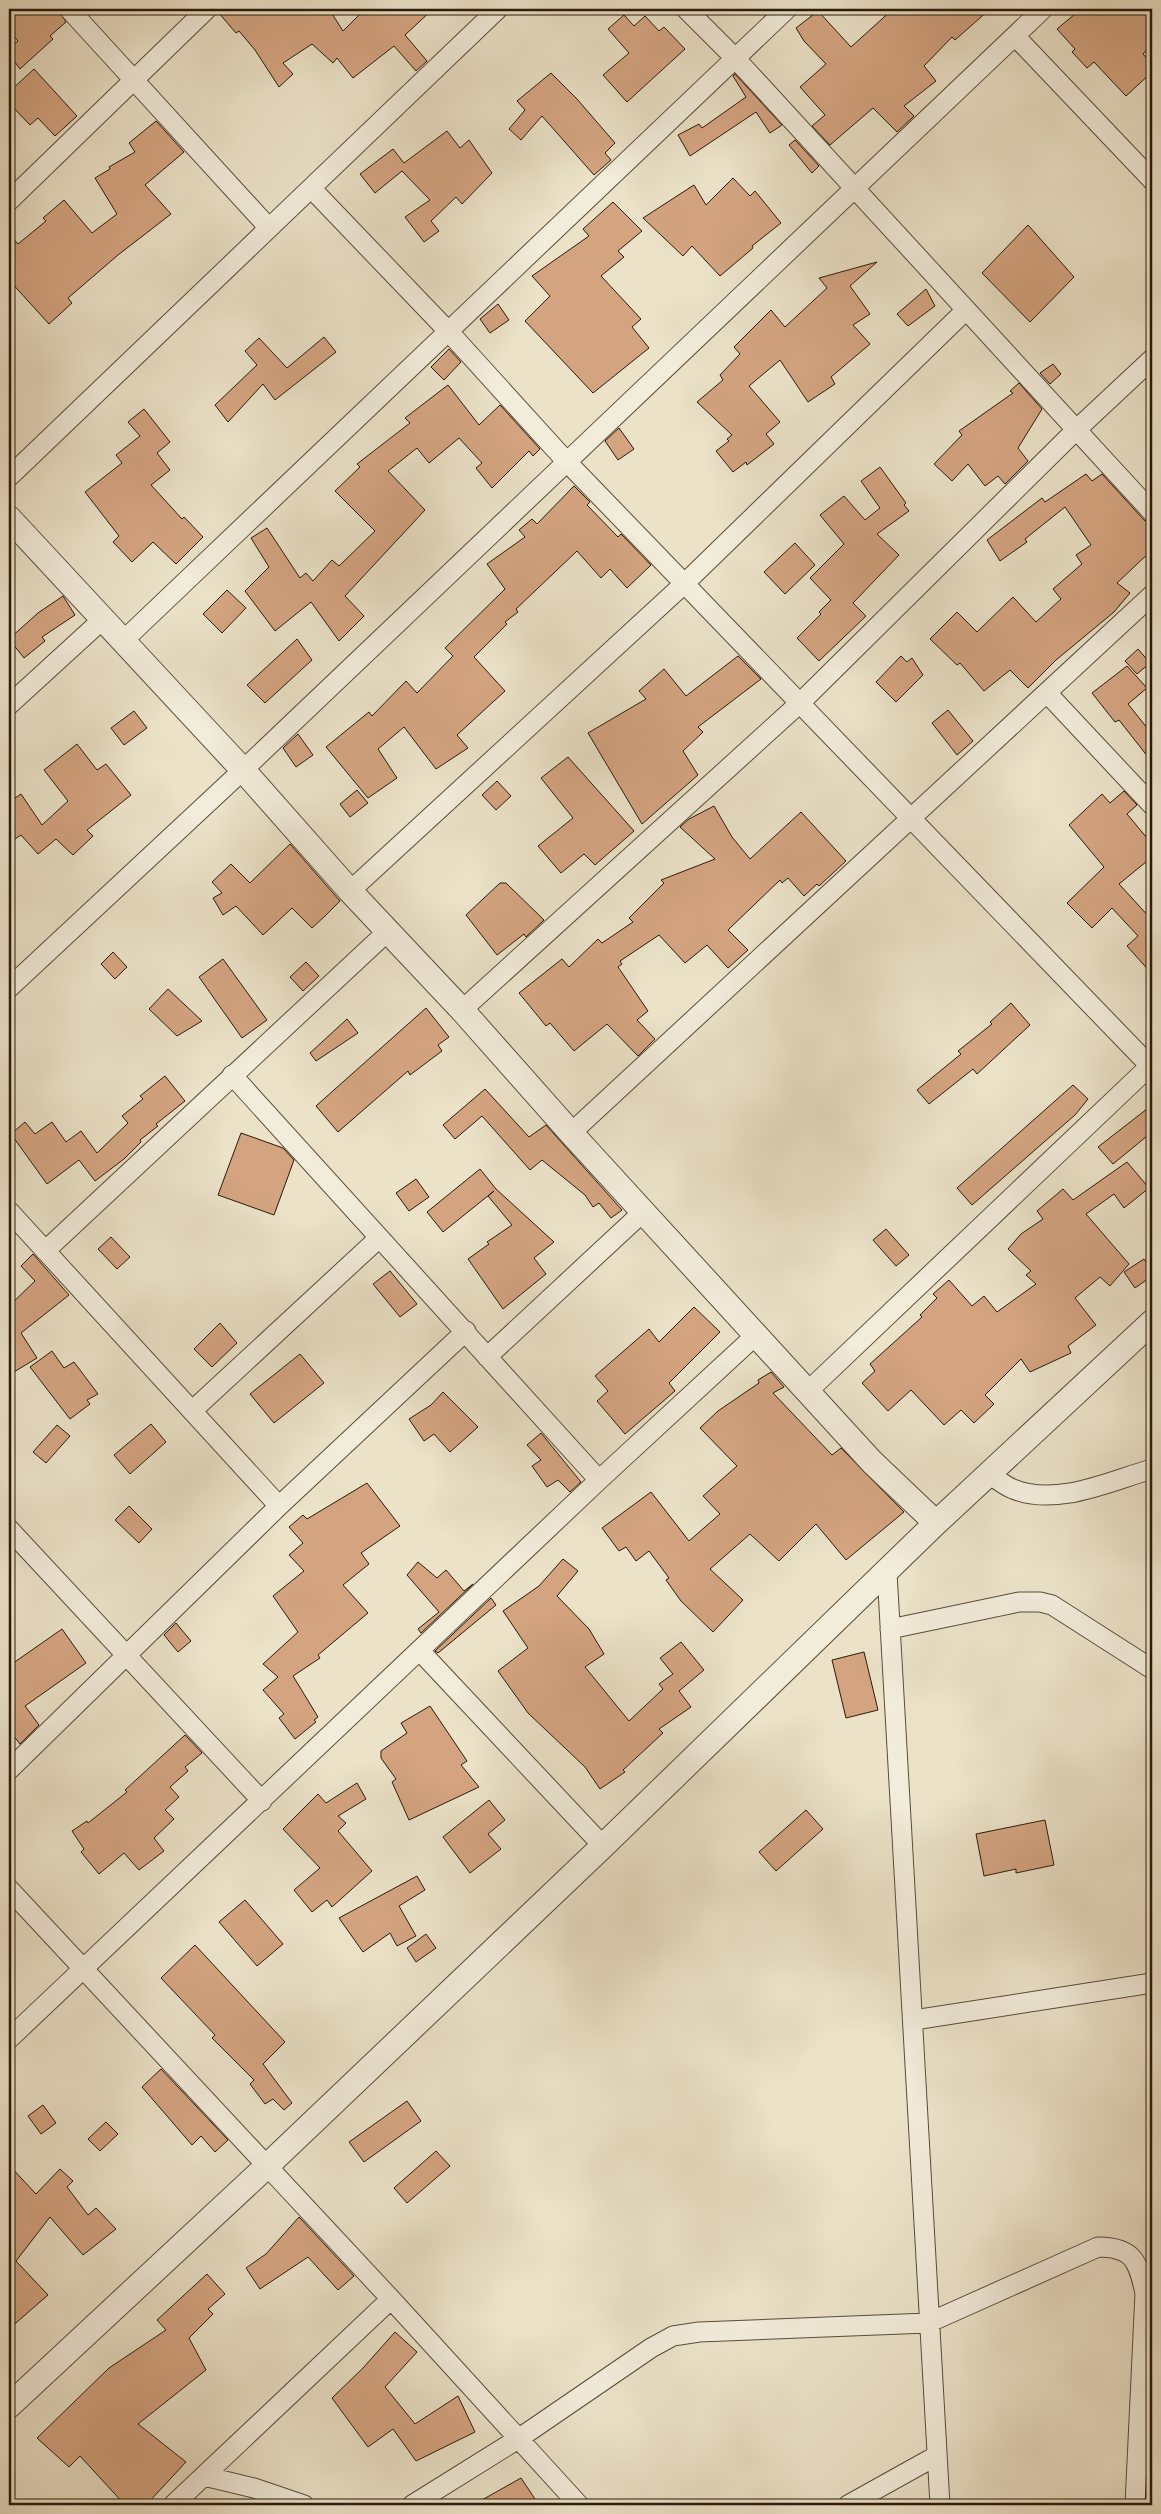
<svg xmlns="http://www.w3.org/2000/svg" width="1161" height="2514" font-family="'IM FELL French Canon',serif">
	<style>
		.building { fill: #d4a481; stroke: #291a0a }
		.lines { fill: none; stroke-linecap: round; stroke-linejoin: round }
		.minor-casing { stroke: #5a4c3a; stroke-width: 21 }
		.tertiary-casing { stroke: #5a4c3a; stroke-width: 26 }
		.minor { stroke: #f2ecdb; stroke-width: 19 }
		.tertiary { stroke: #f2ecdb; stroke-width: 24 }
	</style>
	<rect width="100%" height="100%" fill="#ebe2c8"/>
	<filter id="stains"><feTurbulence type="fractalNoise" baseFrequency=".004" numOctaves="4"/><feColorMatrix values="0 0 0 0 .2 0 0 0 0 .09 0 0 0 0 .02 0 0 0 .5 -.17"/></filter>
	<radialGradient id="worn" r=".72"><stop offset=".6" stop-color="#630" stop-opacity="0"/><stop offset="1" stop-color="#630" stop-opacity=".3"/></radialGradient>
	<!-- building -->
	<path class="building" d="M9 9H58L66 22 50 36 53 39 20 69 9 54V48L18 41 9 30Z
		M218 9H329L343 31 365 9H433L405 35 427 61 416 71 394 46 353 78 337 58 333 63 312 44 283 63 293 74 279 87 255 50 239 31 236 33 218 12Z
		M893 9H990L955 40 952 37 924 66 936 81 904 106 914 116 897 132 873 108 830 145 812 126 825 115 800 87 826 64 804 41 796 28 818 11 851 47Z
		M1081 9H1152V44L1143 54 1152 64V72L1126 96 1094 62 1087 68 1072 52 1075 49 1057 29Z
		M624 15 634 26 645 16 659 31 664 27 685 49 627 102 603 75 629 53 608 29Z
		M34 69 77 116 55 136 38 118 30 125 9 103V92Z
		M551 73 577 99 615 143 605 153 611 160 594 175 542 116 521 140 509 129 525 110 517 101Z
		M735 74 782 125 770 133 756 112 690 156 678 135 699 124 702 128 746 97 733 76Z
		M156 121 184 152 145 185 171 214 118 255 68 298 72 303 49 324 9 280V234L18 244 46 221 43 218 64 200 92 233 117 214 95 178 110 169 109 167 135 152 129 143Z
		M447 131 460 148 469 140 492 173 462 204 456 197 431 221 439 231 424 242 405 217 430 200 402 171 375 193 360 174 393 149 404 163Z
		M795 140 819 166 812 173 789 145Z
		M733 178 750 196 755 191 781 223 752 246 753 248 720 276 692 246 683 256 643 218 694 185 706 205Z
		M613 202 642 231 618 251 624 257 601 276 641 319 632 327 649 348 593 393 525 321 550 296 532 276 589 236 583 229Z
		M1028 225 1074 277 1030 322 982 273Z
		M877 262 850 286 870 314 853 325 870 344 831 377 835 384 808 402 780 360 749 386 780 422 766 434 774 444 747 465 746 462 733 472 716 451 729 441 727 439 732 435 697 402 723 380 720 375 740 354 734 347 771 310 785 327 827 288 819 278Z
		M926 289 935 306 908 326 897 314Z
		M498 304 509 320 490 333 480 319Z
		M324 337 336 352 275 400 263 384 228 422 215 405 257 365 245 351 259 338 287 368Z
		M449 349 461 362 444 380 431 367Z
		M1053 364 1061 374 1050 384 1040 373Z
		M1019 383 1042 409 1018 448 1028 461 1005 484 998 476 985 486 968 464 952 481 934 464 962 435 959 431 1013 393 1010 391Z
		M448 385 479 425 500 405 540 449 533 456 529 451 492 488 476 468 482 463 459 438 429 463 417 448 388 471 425 510 345 596 364 616 339 641 311 602 275 631 245 591 269 567 251 538 267 528 300 578 306 573 313 581 332 560 339 566 375 531 335 491 360 467 357 464 410 423 405 418Z
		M144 409 170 442 157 453 170 470 151 485 182 519 184 517 203 537 176 564 153 542 132 562 113 542 119 536 85 492 122 463 116 455 140 436 128 422Z
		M619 428 634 449 618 460 605 441Z
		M880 467 906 503 904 505 909 511 877 534 899 555 853 603 866 616 819 661 797 638 821 614 819 612 831 600 810 578 844 544 820 515 844 496 865 520 880 508 861 481Z
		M1086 474 1092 481 1102 474 1144 520 1152 524V550L1117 583 1130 593 1114 612 1056 660 1028 688 1010 670 984 691 960 663 957 665 930 639 957 612 977 632 1013 597 1036 622 1061 599 1053 589 1082 564 1076 555 1091 545 1065 507 1025 539 1027 542 1000 561 987 540 1042 498 1045 502Z
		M574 486 590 502 587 505 618 537 621 534 651 565 627 588 610 569 601 578 577 551 516 609 518 612 505 622 507 624 474 657 505 691 457 735 468 748 436 769 404 727 378 749 397 778 368 798 326 747 369 712 372 716 406 681 417 693 453 656 445 648 505 589 487 564 525 537 519 530 532 519 537 524Z
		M795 543 815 565 785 594 764 572Z
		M227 590 246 608 222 633 203 614Z
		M63 596 75 615 42 637 45 641 24 658 9 639 38 613Z
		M297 639 312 660 265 703 247 685Z
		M1138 649 1150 663 1137 674 1125 661Z
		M738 656 761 679 698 727 703 732 683 751 698 775 642 824 588 733 646 699 639 691 664 669 686 696Z
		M901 656 907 662 912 658 923 675 896 702 876 682Z
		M1127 666 1147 688 1128 704 1152 734V762L1119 720 1115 722 1092 693Z
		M948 710 973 741 957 755 932 723Z
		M134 711 147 728 124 745 111 728Z
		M298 734 313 755 296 767 283 748Z
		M77 744 97 770 106 764 131 795 87 830 93 836 73 855 56 839 38 854 21 835 9 843V802L21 794 42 825 68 801 44 770Z
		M568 757 634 831 595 865 584 854 561 873 538 846 573 818 541 778Z
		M497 781 511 796 496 810 482 795Z
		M357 790 368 803 350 817 340 804Z
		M1124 791 1137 805 1127 814 1152 844V857L1119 884 1152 920V974L1127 946 1138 936 1112 908 1092 928 1067 903 1104 867 1069 825 1102 794 1110 803Z
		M714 806 732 837 750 859 801 812 846 861 819 886 817 884 804 896 788 878 782 883 780 880 728 930 748 950 728 968 707 945 685 963 659 935 620 961 622 964 618 967 648 1011 637 1020 655 1039 638 1056 607 1024 574 1051 550 1023 546 1026 519 993 562 959 569 967 598 939 602 943 633 922 629 918 664 883 661 880 715 859 680 827 689 819Z
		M290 844 340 901 325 916 312 928 292 908 263 935 236 906 223 915 213 898 222 893 212 882 231 864 250 883Z
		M500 883H506L544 920 526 937 524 934 497 955 466 915Z
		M113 952 127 967 115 979 101 964Z
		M223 959 267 1020 242 1038 199 977Z
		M306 962 319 976 303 991 290 977Z
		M168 989 202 1021 177 1036 149 1009Z
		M1011 1003 1030 1025 977 1074 973 1069 929 1104 917 1090 961 1054 958 1051 992 1024 990 1022Z
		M426 1008 449 1037 438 1045 442 1051 410 1075 408 1071 338 1132 316 1106Z
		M347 1019 358 1033 316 1061 310 1053Z
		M165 1076 185 1101 156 1124 158 1126 140 1140 141 1142 124 1159 95 1181 79 1160 47 1184 11 1134 25 1122 35 1134 52 1122 66 1142 81 1131 97 1153 128 1123 122 1116 143 1099 140 1096Z
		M1073 1085 1088 1099 1075 1115 972 1205 957 1188Z
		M485 1089 529 1137 546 1125 622 1210 611 1218 599 1203 593 1207 585 1195 542 1160 530 1170 482 1116 455 1139 443 1125Z
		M1152 1105V1132L1113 1164 1098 1147Z
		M241 1133 283 1148 294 1160 274 1215 218 1195Z
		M1127 1162 1149 1188 1124 1208 1114 1194 1086 1214 1129 1264 1110 1286 1100 1277 1075 1298 1096 1325 1068 1346 1071 1353 1030 1372 1021 1359 985 1395 994 1404 974 1423 961 1410 944 1425 911 1390 888 1411 862 1383 875 1371 870 1364 922 1317 920 1315 937 1298 933 1294 949 1280 972 1306 984 1296 997 1312 1036 1284 1026 1275 1031 1271 1008 1249 1021 1234 1043 1219 1037 1211 1063 1189 1073 1200Z
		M480 1169 496 1189 554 1242 534 1258 546 1274 503 1309 468 1259 489 1244 487 1242 512 1225 488 1196 494 1191 443 1232 427 1212Z
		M416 1179 429 1197 409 1211 396 1193Z
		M886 1229 909 1255 896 1266 873 1240Z
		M111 1237 130 1257 117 1269 98 1249Z
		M33 1254 69 1295 21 1333 37 1358 9 1375V1306L35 1281 21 1266Z
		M1144 1259 1152 1271V1276L1135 1288 1124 1272Z
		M390 1271 417 1304 400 1317 373 1284Z
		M694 1307 720 1332 669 1383 675 1391 625 1434 597 1401 608 1391 595 1376 649 1329 659 1342Z
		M220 1323 237 1343 212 1367 194 1349Z
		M52 1351 64 1368 74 1362 98 1394 87 1400 90 1404 70 1419 30 1367Z
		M300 1354 324 1383 274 1423 250 1394Z
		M771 1372 784 1387 773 1393 832 1455 841 1448 904 1512 846 1560 816 1524 779 1561 750 1534 710 1569 743 1600 713 1632 681 1601 666 1580 669 1578 649 1551 636 1561 626 1547 619 1551 602 1528 651 1492 689 1541 720 1514 703 1496 737 1466 700 1428 718 1411 759 1383 758 1380Z
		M443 1392 478 1427 450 1452 434 1434 424 1441 409 1419 431 1405Z
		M151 1424 166 1442 130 1474 114 1455Z
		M57 1425 70 1436 46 1463 33 1452Z
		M541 1433 581 1482 570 1492 558 1480 547 1487 532 1466 541 1460 527 1445Z
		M367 1483 400 1526 361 1553 369 1564 343 1585 368 1613 318 1655 320 1658 293 1676 318 1717 314 1720 316 1722 295 1739 279 1718 284 1714 263 1690 278 1677 263 1664 298 1632 273 1596 304 1571 289 1555 303 1543 289 1527 303 1515 307 1519Z
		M129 1506 152 1529 139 1543 115 1520Z
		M563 1559 578 1571 557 1596 589 1629 604 1654 585 1667 629 1721 663 1689 659 1684 673 1674 660 1658 681 1642 704 1670 679 1691 691 1707 659 1729 663 1733 623 1770 625 1772 600 1789 585 1767 528 1713 498 1671 528 1648 503 1611 539 1586Z
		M418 1562 437 1578 446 1570 464 1591 473 1584 421 1633 418 1629 439 1612 407 1575Z
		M491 1598 496 1605 438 1653 435 1651Z
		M176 1623 191 1641 178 1652 164 1635Z
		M62 1629 86 1663 25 1706 39 1725 20 1744 9 1730V1666Z
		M864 1652 878 1710 846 1718 832 1660Z
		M430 1706 467 1761 461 1765 479 1787 409 1820 392 1782 396 1779 381 1758V1751L407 1733 401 1723Z
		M185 1735 202 1753 185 1767 188 1771 170 1787 179 1797 165 1810 174 1819 154 1838 164 1851 139 1870 124 1853 99 1874 81 1852 84 1849 72 1831 87 1821 88 1823 127 1792 125 1790Z
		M357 1783 366 1799 338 1816 346 1823 338 1831 372 1871 332 1907 327 1900 312 1912 294 1890 320 1868 283 1829 318 1794 326 1803Z
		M489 1800 505 1820 488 1834 501 1849 470 1873 443 1837Z
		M806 1810 823 1829 776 1871 759 1852Z
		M1045 1820 1054 1865 1016 1873V1869L984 1876 976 1834Z
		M417 1876 425 1890 399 1906 416 1936 397 1946 390 1933 363 1952 339 1918Z
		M245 1900 283 1944 257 1966 219 1922Z
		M426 1934 436 1948 416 1962 407 1948Z
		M195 1945 285 2042 263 2064 292 2103 284 2110 273 2099 265 2104 250 2084 254 2080 212 2038 215 2035 161 1978Z
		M161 2069 228 2140 215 2152 201 2136 192 2145 142 2087Z
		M407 2101 421 2121 364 2162 349 2142Z
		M43 2105 56 2123 41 2134 28 2116Z
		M106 2122 118 2134 100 2151 88 2139Z
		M436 2151 450 2166 407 2203 394 2188Z
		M9 2165 36 2194 60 2169 73 2181 67 2187 88 2215 96 2208 116 2229 83 2255 50 2217 16 2261 48 2295 9 2329Z
		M299 2217 354 2276 338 2290 308 2257 260 2289 246 2268 266 2254Z
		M207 2274 225 2294 208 2309 213 2314 189 2338 206 2370 138 2424 186 2462 146 2505H125L80 2456 69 2467 37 2438 109 2368 166 2330 157 2320Z
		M395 2332 417 2352 385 2387 415 2424 458 2396 475 2432 416 2461 393 2429 368 2447 332 2398 363 2368Z
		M521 2478 539 2505H473Z"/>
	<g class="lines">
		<!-- minor casing -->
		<g class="minor-casing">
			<path id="minor" d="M69 9 269 228
				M686 9 735 58 1152 512
				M1015 36 1152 180
				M311 188 449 332 566 461 1152 1068
				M9 201 207 9
				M9 477 498 9
				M124 640 787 9
				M1047 693 1152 805
				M9 705 102 620
				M350 891 685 583 966 310
				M9 988 243 770 1043 9
				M462 1010 801 702 1076 430 1152 359
				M232 1075 599 1480
				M571 1133 1152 595
				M9 1211 279 1506
				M45 1251 388 931
				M487 1357 643 1212
				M807 1392 1152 1064
				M193 1410 379 1238
				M990 1475C997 1479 1005 1486 1013 1489 1057 1507 1110 1481 1152 1469
				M9 1529 262 1801
				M887 1572 940 2505
				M890 1629 1019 1602H1040L1052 1605 1152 1669
				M420 1651 603 1846
				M9 1770 279 1506 466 1331
				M9 1889 391 2299 579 2505
				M914 2020 1152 1983
				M9 2039 599 1480 756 1335
				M204 2476 254 2488 304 2505
				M173 2505 391 2299
				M412 2505 518 2439 651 2348 673 2336 699 2332 928 2323 1098 2247C1134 2247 1138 2262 1145 2293L1135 2505
				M848 2505 936 2456"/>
		</g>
		<!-- tertiary casing -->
		<g class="tertiary-casing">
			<path id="tertiary" d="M9 518 243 770 350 891 462 1010 571 1133 872 1462 936 1523
				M9 2406 267 2166 603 1846 936 1523 1152 1322"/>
		</g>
		<!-- minor -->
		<use href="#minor" class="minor"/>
		<!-- tertiary -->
		<use href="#tertiary" class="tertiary"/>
	</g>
	<!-- margin -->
	<rect width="1161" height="2514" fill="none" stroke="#ebe2c8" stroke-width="30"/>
	<rect x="10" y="10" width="1141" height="2494" fill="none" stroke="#291a0a" stroke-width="2.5"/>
	<rect x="15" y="15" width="1131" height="2484" fill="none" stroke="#291a0a"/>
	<rect width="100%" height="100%" filter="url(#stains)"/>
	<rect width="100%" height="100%" fill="url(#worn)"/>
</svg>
